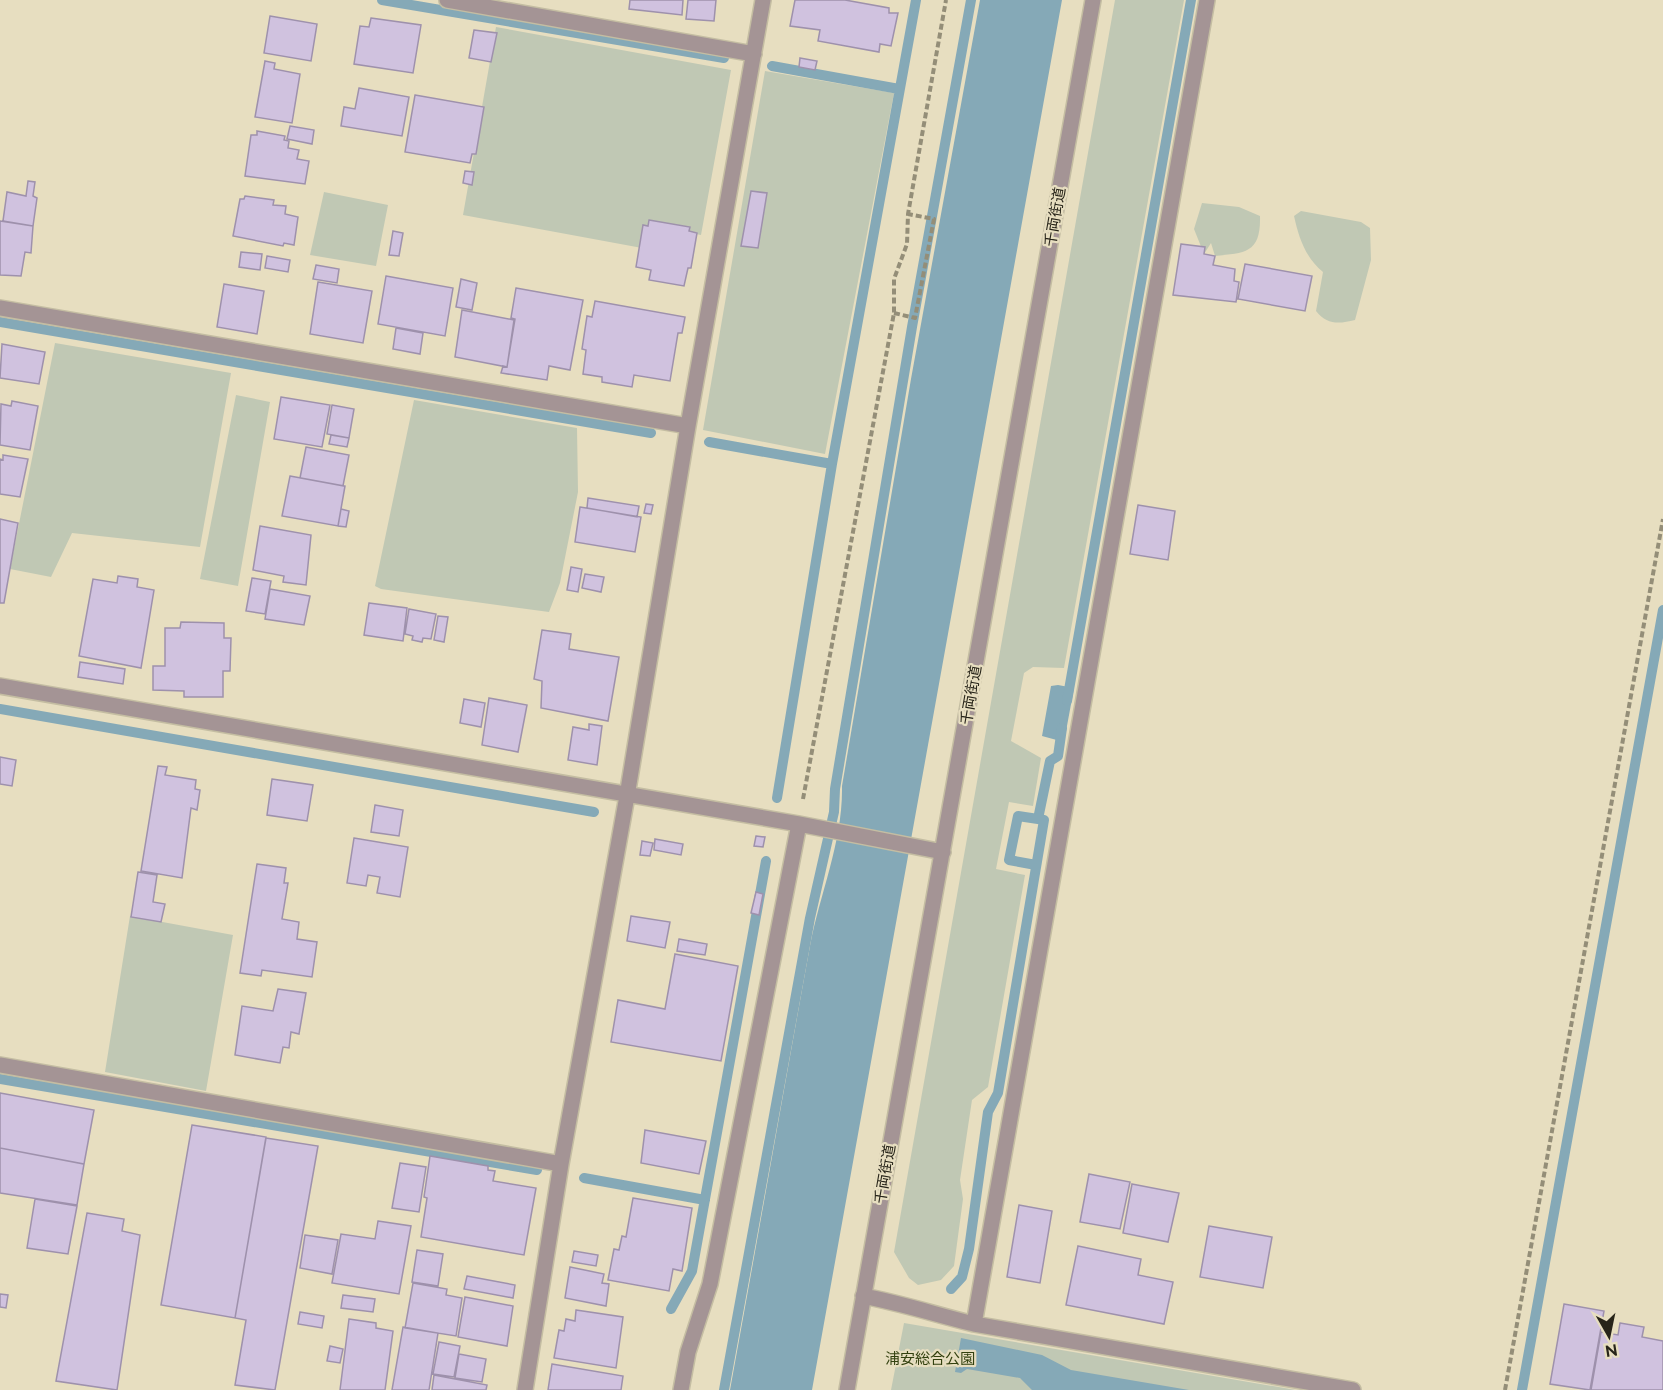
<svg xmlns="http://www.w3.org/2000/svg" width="1663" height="1390" font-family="Raleway,'Noto Sans JP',sans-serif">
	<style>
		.green { fill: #c0c8b4 }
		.water { fill: #85a9b7 }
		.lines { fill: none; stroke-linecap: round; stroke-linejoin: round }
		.stream { stroke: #85a9b7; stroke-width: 10 }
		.building { fill: #d0c2df; stroke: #9e91ac; stroke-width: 1.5 }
		.minor-casing { stroke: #c4bda2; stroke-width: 18 }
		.path { stroke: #948e78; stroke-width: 4; stroke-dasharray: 6 3; stroke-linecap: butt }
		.minor { stroke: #a49495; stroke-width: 15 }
		.labels { text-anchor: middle; stroke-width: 4.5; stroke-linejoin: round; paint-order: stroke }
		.street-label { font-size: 15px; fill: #272419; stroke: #e7dec0 }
		.park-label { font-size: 15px; fill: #33410f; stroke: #e7dec0 }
	</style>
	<rect width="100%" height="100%" fill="#e7dec0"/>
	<!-- green -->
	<path class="green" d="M1115 0H1184L1064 668 1033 667 1024 673 1011 741 1041 758 1033 806 1009 802 996 869 1025 875 988 1087 972 1100 960 1180 963 1199 954 1266 941 1280 918 1285 909 1278 894 1252Z
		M496 27 731 70 701 235 648 225 642 248 463 215Z
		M765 71 894 93 825 454 703 430Z
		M324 192 388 205 376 266 310 255Z
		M1202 203 1239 207 1260 216C1261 253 1246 253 1215 256L1211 243 1204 254 1194 229Z
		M1301 211 1361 222 1370 228 1371 260 1355 320C1339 324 1327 325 1316 311L1323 272C1306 258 1299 239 1294 216Z
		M55 343 231 373 200 547 72 533 51 577 10 569Z
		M236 395 270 402 238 586 200 579Z
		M414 400 577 428 578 492 560 583 549 612 381 589 375 586Z
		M130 916 233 935 206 1091 105 1072Z
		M904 1323 1296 1390H891Z"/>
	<!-- water -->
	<path class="water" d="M980 0H1062L812 1390H730C757 1242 783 1094 810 946 820 893 843 842 842 786L911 379Z
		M1058 685 1074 688 1064 742 1042 736 1051 686Z
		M961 1338 1042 1355 1071 1370 1189 1390H1032L1020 1378 967 1369 961 1373 955 1372Z"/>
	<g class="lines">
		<!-- stream -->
		<path class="stream" d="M382 0 724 58
			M772 66 899 89
			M0 322 651 433
			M709 442 832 464
			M1067 701 1191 0
			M0 709 594 812
			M777 798 832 464 916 0
			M1036 865 1009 860 1018 816 1038 819
			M0 1079 537 1170
			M584 1178 705 1200
			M951 1289 962 1277 969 1249 988 1112 998 1093 1044 820 1038 819 1050 761 1058 756 1062 728
			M671 1309 692 1271 766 861
			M724 1390 810 918 834 812 835 789 912 327 971 0
			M1522 1390 1663 610"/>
	</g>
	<!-- building -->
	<path class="building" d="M630 0H683L682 15 629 9Z
		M688 0H716L714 21 686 19Z
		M795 0H845L889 8V13H898L891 46 880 44 879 52 818 41 820 30 790 26Z
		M270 16 317 24 311 61 264 53Z
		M371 18 421 25 413 73 354 64 360 26 369 27Z
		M474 30 497 33 491 62 469 58Z
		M800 58 817 61 815 70 799 67Z
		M265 61 275 63 274 69 300 74 292 123 255 117Z
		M359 88 409 97 402 136 341 126 344 107 355 109Z
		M415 95 484 107 476 154H472L470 163 405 152Z
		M290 126 314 130 312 144 287 139Z
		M257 131 285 136 284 140 289 141 288 148 299 150 297 159 309 161 305 184 245 176 251 135H257Z
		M465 171 474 172 472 185 463 183Z
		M28 181 35 182 33 196 37 198 33 226 3 221 7 192 26 196Z
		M751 191 767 193 758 248 741 246Z
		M245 196 274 200 273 205 286 206 285 214 298 217 294 245 284 243 283 246 233 236 240 199H244Z
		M649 220 690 227 689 231 697 233 691 268H688L684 286 649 280 651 270 636 267 643 225 648 226Z
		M0 221 33 226 31 253 25 252 21 276 0 275Z
		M393 231 403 233 399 256 389 255Z
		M1181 244 1205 247 1204 254 1215 256 1213 265 1235 269 1234 281 1239 282 1236 302 1173 295Z
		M241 252 262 254 260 270 239 267Z
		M267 256 290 260 288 272 265 268Z
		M1245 264 1312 276 1305 311 1238 299Z
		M316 265 339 269 337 283 313 279Z
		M386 276 453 288 445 336 378 324Z
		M461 279 477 283 472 310 456 307Z
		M318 282 372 291 363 343 310 334Z
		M224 284 264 291 257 334 217 327Z
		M516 288 583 300 570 370 549 366 547 380 501 373 503 366 507 367 515 319 511 318Z
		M595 301 685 317 682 333H678L670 381 634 375 632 387 602 382V377L583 374 586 350 582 349 587 316 592 317Z
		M462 310 514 320 507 367 455 357Z
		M396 328 423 333 420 354 393 349Z
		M2 344 45 352 39 384 0 378Z
		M281 397 330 405 322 447 274 439Z
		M12 401 38 406 30 450 0 445 1 404 11 406Z
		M332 405 354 409 349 438 327 434Z
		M331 435 349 438 347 447 329 444Z
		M306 447 349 455 343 486 300 478Z
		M3 455 28 459 20 497 0 494V459L3 460Z
		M290 476 345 486 338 526 282 516Z
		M588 498 639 506 637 517 587 508Z
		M646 504 653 505 651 514 644 513Z
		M1138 505 1175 511 1168 560 1130 554Z
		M580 507 641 517 635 552 575 542Z
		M341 509 349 511 346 527 338 526Z
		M0 519 18 523 4 603H0Z
		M260 526 311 535 306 585 283 582 284 576 253 570Z
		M571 567 582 569 578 592 567 590Z
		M585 574 604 577 601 592 582 588Z
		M118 576 138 579 137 587 154 590 141 668 79 656 93 579 117 583Z
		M252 578 271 581 265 614 246 611Z
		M270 589 310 596 304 625 265 619Z
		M369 603 407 608 403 641 364 635Z
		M409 609 436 614 431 639 423 638 422 642 412 640 413 636 405 634Z
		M438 616 448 617 444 642 434 640Z
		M181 622 224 623V638H231L230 671H223V697H184V691L153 690V666H165V628H180Z
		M542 630 571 634 569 649 619 657 608 721 541 708 542 681 534 679Z
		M80 662 125 669 123 684 78 677Z
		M489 698 527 705 518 752 482 745Z
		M464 699 485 703 481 727 460 723Z
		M589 724 602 726 597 765 568 760 573 727 589 730Z
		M0 757 16 760 12 786 0 784Z
		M158 766 167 767 165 775 196 780 195 789 200 790 197 810 191 808 182 878 141 871Z
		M272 779 313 785 307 821 267 815Z
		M375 805 403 810 399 836 371 832Z
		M756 836 765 837 763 847 754 846Z
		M354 838 408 847 400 897 377 893 380 877 368 875 366 886 347 883Z
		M655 839 683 844 681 855 654 850Z
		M642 841 653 843 650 856 640 855Z
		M257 864 286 868 284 883H288L282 919 299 922 297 939 317 942 312 977 262 970 261 976 240 973Z
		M138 872 157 875 153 902 165 904 161 922 131 917Z
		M756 892 763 894 759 915 751 913Z
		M631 916 670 922 665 948 627 941Z
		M679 939 707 944 705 955 677 951Z
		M675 954 738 966 721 1061 611 1042 618 1000 665 1009Z
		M278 989 306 993 299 1034 291 1032 289 1048 283 1047 280 1063 235 1055 242 1006 273 1011Z
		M0 1093 94 1110 84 1164 0 1148Z
		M192 1125 266 1137 235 1318 161 1305Z
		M645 1130 706 1141 699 1174 641 1163Z
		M266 1138 318 1146 275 1390 235 1385 246 1320 235 1318Z
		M0 1148 84 1164 77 1205 0 1193Z
		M430 1156 488 1166V1170L495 1171 493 1181 536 1188 524 1255 421 1237 427 1198 424 1197Z
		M400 1163 426 1167 419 1212 392 1208Z
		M1089 1174 1130 1182 1120 1229 1080 1222Z
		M1132 1184 1179 1193 1168 1242 1123 1233Z
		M633 1198 692 1208 682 1271 673 1269 669 1291 608 1280 614 1249 619 1250 622 1236 626 1237Z
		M35 1199 77 1206 68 1254 27 1248Z
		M1019 1205 1052 1211 1040 1283 1007 1277Z
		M87 1213 124 1219 122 1231 140 1235 117 1390 56 1381Z
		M378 1221 411 1226 399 1294 332 1283 341 1234 375 1239Z
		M1209 1226 1272 1237 1263 1288 1200 1277Z
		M305 1235 338 1240 332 1274 300 1268Z
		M1078 1246 1141 1259 1138 1275 1173 1282 1164 1324 1066 1305Z
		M417 1250 443 1254 438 1286 412 1282Z
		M574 1251 598 1255 596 1266 572 1262Z
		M570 1267 604 1274 602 1283 609 1284 606 1306 565 1298Z
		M467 1276 515 1285 513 1298 464 1289Z
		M413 1283 447 1289 446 1295 462 1298 456 1336 405 1328Z
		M0 1294 8 1295 6 1308 0 1307Z
		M343 1295 375 1299 373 1312 341 1308Z
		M465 1297 513 1306 507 1346 458 1337Z
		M1564 1304 1604 1311 1590 1390 1550 1384Z
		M576 1310 623 1317 616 1368 554 1358 559 1330 564 1331 566 1319 575 1321Z
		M300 1312 324 1316 322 1328 298 1324Z
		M349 1319 376 1323V1328L393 1331 385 1390H340Z
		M1620 1323 1644 1327 1642 1337 1663 1341V1390H1591L1601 1332 1618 1335Z
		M403 1327 438 1333 429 1390H392Z
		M439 1342 460 1346 454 1377 433 1374Z
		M330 1346 343 1349 340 1363 327 1361Z
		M459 1354 486 1359 482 1382 455 1378Z
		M552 1364 623 1376 621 1390H548Z
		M434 1375 487 1385 486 1390H432Z"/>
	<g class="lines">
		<!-- minor casing -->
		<g class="minor-casing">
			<path id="minor" d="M447 0 754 54
				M0 308 688 426
				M0 686 799 824 943 852
				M0 1065 561 1164
				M863 1296C901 1303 937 1315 974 1324L1353 1390
				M974 1324 1207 0
				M525 1390 561 1164 627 796 688 426 763 0
				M681 1390 688 1352 710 1284 799 824
				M847 1390 1093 0"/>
		</g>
		<!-- path -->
		<path class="path" d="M894 313 915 318 934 219 908 214
			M803 799 894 313V279L907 244 908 214 946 0
			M1505 1390 1663 519"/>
		<!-- minor -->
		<use href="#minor" class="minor"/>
	</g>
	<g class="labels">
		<!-- street labels -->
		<g class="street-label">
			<text transform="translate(1055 217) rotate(-80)" y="5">千両街道</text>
			<text transform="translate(971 695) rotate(-80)" y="5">千両街道</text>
			<text transform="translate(885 1174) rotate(-80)" y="5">千両街道</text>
		</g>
		<!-- park labels -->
		<g class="park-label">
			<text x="930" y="1364">浦安総合公園</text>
		</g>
	</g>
	<!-- north arrow -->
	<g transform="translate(1609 1336) rotate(171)" stroke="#e7dec0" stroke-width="4.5" paint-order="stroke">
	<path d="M0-4.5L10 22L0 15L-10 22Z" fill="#272419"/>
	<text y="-9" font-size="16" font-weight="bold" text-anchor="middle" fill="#272419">N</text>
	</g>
</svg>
